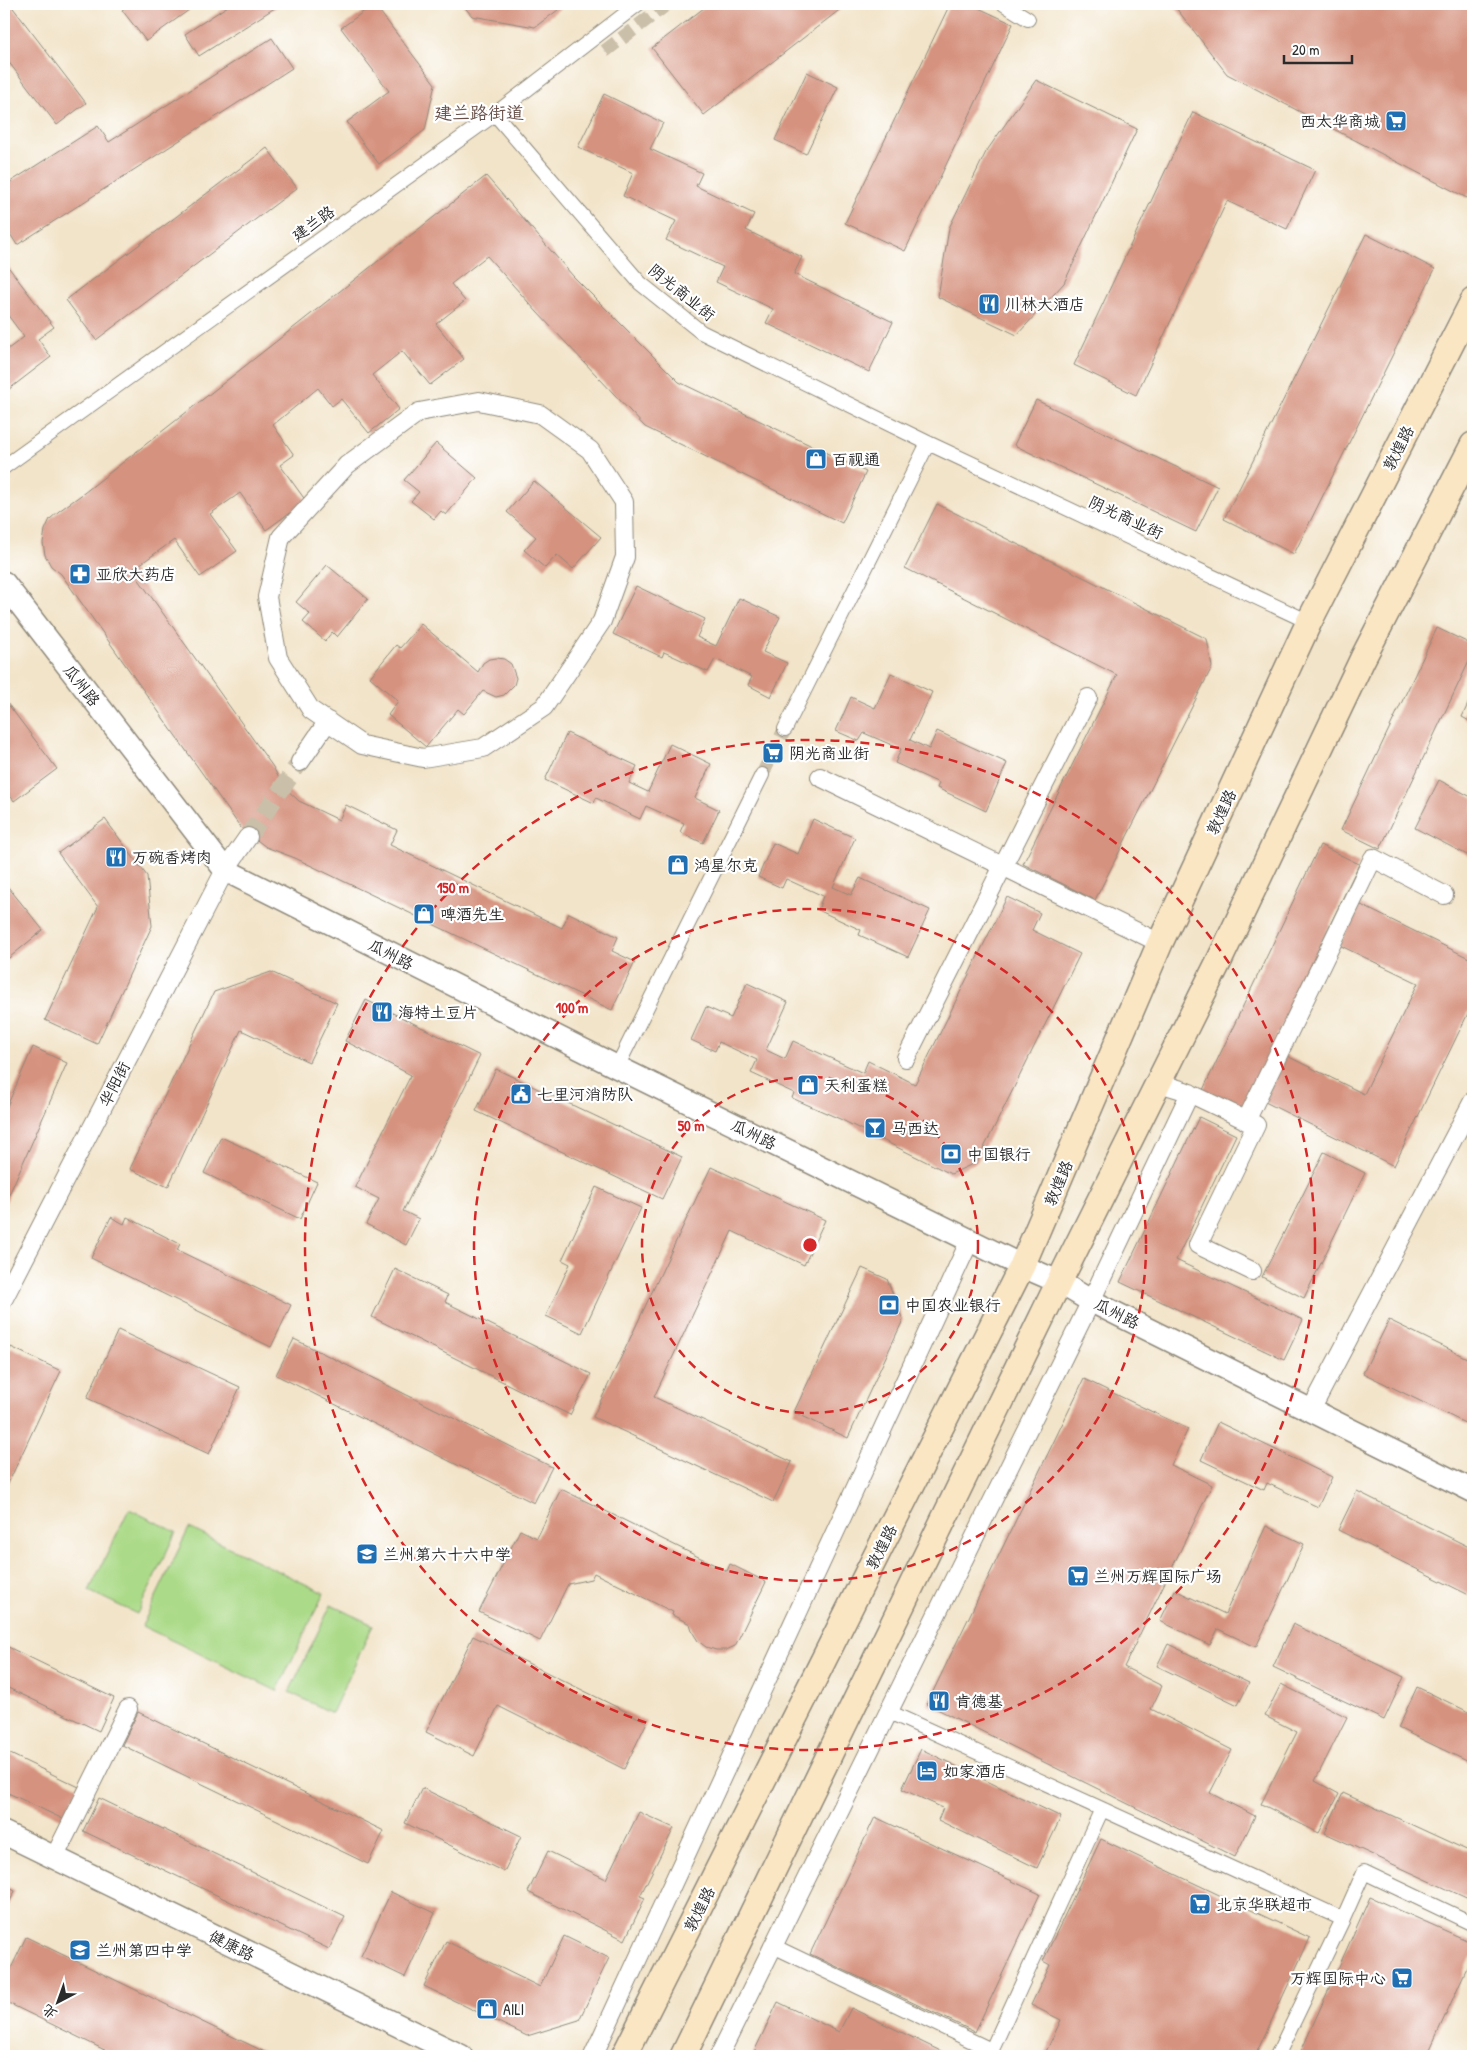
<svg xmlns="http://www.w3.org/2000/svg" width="1477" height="2060" font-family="'Patrick Hand','LXGW WenKai TC',sans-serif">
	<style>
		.green { fill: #abda88; stroke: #6b825a }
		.building { fill: #d5927e }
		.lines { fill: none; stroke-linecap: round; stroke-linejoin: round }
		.pedestrian-tunnel { stroke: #cabfa9; stroke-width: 14; stroke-dasharray: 14 7; stroke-linecap: butt }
		.minor-tunnel { stroke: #cabfa9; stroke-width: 18; stroke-dasharray: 18 9; stroke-linecap: butt }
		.pedestrian-casing { stroke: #8e887a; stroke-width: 16 }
		.minor-casing { stroke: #8e887a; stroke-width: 20 }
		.tertiary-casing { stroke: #8e887a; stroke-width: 25 }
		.secondary-casing { stroke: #8e887a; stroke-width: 28 }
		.pedestrian { stroke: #fff; stroke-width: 14 }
		.minor { stroke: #fff; stroke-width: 18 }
		.tertiary { stroke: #fff; stroke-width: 22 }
		.secondary { stroke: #fbe6c4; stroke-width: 25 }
		.ring { fill: none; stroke: #d62828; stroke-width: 2.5; stroke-dasharray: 9 6 }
		.labels { text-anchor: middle; stroke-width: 4.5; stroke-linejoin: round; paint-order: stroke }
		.poi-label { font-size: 16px; fill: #2b2b2b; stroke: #fff; text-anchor: start }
		.street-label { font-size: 16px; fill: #2b2b2b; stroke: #fff }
		.neighbourhood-label { font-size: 18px; fill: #664f48; stroke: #fff }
		.centre { fill: #d62828; stroke: #fff; stroke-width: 2.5 }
		.ring-label { font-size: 15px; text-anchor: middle; font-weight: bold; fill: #d62828; stroke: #fff; stroke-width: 4.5; stroke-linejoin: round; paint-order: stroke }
	</style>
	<rect width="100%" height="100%" fill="#fff"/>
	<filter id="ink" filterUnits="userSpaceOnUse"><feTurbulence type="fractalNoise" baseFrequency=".02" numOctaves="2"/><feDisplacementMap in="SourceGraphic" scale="10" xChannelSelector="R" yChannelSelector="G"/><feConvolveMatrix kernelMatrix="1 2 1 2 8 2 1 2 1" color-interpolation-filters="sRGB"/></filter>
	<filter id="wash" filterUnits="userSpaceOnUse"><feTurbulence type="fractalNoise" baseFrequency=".0096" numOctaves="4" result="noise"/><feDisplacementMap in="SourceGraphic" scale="20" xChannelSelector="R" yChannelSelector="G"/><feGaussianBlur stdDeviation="1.12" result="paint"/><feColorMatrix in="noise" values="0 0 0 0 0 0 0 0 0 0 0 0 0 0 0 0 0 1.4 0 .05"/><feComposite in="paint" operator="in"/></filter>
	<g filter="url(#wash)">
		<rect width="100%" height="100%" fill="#f2e4c9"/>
		<!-- green -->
		<path class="green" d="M129 1509 176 1532 137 1614 89 1591Z
			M189 1528 324 1593 277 1691 142 1626Z
			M331 1605 373 1625 332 1713 289 1692Z"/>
		<g id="blocks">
			<!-- building -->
			<path class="building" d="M4 4H10L86 103 57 125 4 56Z
				M130 4H191L193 7 146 41 122 10Z
				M231 4H281L199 56 185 34Z
				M374 4 435 84 425 130 379 164 347 122 389 91 341 28Z
				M462 4H566L535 27 472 16Z
				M709 4H847L704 115 652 48Z
				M950 4H970L1013 24 905 251 845 223Z
				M1173 4H1473V186L1467 198 1227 74Z
				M272 38 292 68 17 245 4 224V186L98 126 109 142Z
				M807 72 838 87 806 154 775 140Z
				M1036 80 1137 129 1064 283 1017 335 938 297 949 228 986 152Z
				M604 94 663 123 650 149 702 173 696 186 754 214 746 230 802 257 794 274 893 322 869 372 766 323 773 309 716 282 723 267 666 240 676 221 623 196 633 173 578 147Z
				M1193 112 1315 170 1287 229 1227 201 1136 395 1074 365Z
				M267 148 297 188 96 340 66 300Z
				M486 176 573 276 679 382 866 472 842 523 645 427 537 312 487 256 451 284 465 301 436 324 464 359 430 385 402 351 372 375 399 409 369 433 341 399 332 406 318 388 273 425 294 455 280 465 306 501 266 530 240 493 210 514 237 551 200 577 174 540 132 570 273 767 283 786 299 801 339 820 346 805 397 830 390 845 562 928 569 913 618 937 612 951 635 962 612 1010 295 858 266 847 241 828 61 574 51 566 45 555 43 543 45 530 50 519 59 511 84 493Z
				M1366 234 1435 269 1294 554 1224 519Z
				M6 264 54 327 38 339 51 357 4 393V352L24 337 4 310V266Z
				M1036 400 1218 487 1196 532 1014 445Z
				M436 443 477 478 446 515 441 511 434 519 411 501 419 492 404 480Z
				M534 481 601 537 573 569 557 555 545 568 524 550 536 537 507 512Z
				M937 504 1207 639 1212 667 1095 900 1023 864 1117 675 905 568Z
				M327 565 368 599 337 637 332 632 325 641 303 622 310 614 296 602Z
				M636 586 705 619 697 637 716 646 739 598 780 617 763 652 787 663 771 697 748 685 752 677 715 659 708 672 664 652 662 657 613 634Z
				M421 624 478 672 483 663 489 659 497 658 504 659 511 664 516 678 514 685 504 695 496 697 483 691 464 714 458 709 426 747 388 715 398 701 370 677 396 645 400 648Z
				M1437 628 1473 645V653L1380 849 1341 830Z
				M891 673 932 692 910 740 929 749 937 731 1007 763 986 811 937 788 939 783 895 763 901 749 864 733 859 741 836 731 851 697 875 708Z
				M1473 693V723L1462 717Z
				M4 699 57 769 14 801 4 787Z
				M567 733 637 766 629 783 648 792 670 744 711 764 695 798 719 810 703 843 680 832 684 823 646 806 640 819 596 798 594 803 545 780Z
				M1439 780 1473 798V858L1415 828Z
				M105 819 147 876 152 926 97 1044 45 1020 98 907 58 853Z
				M813 819 855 838 833 887 851 895 860 878 930 910 908 957 859 935 861 930 818 910 823 896 786 879 782 888 758 877 773 843 798 854Z
				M1320 845 1359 864 1241 1111 1202 1092Z
				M4 882 43 930 4 962Z
				M1007 897 1040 913 1032 930 1080 954 977 1162 951 1174 840 1119 792 1098 794 1093 751 1073 757 1060 719 1042 715 1051 691 1040 706 1007 731 1018 747 983 788 1002 766 1050 785 1059 793 1041 863 1073 868 1061 915 1084Z
				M1359 904 1473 960V1003L1394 1166 1263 1101 1285 1055 1364 1094 1418 983 1339 945Z
				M271 972 337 1003 309 1062 241 1030 168 1187 130 1169 214 992Z
				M366 1000 480 1056 403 1211 419 1219 406 1245 366 1224 379 1199 355 1187 411 1075 345 1041Z
				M33 1047 67 1063 4 1206V1113Z
				M496 1069 682 1157 662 1199 476 1111Z
				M1199 1117 1236 1135 1176 1260 1303 1320 1284 1360 1120 1282Z
				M221 1137 317 1182 300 1219 204 1173Z
				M1324 1152 1365 1173 1304 1298 1262 1277Z
				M711 1167 825 1220 804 1265 732 1231 654 1397 792 1462 773 1502 593 1417Z
				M596 1187 641 1208 582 1333 546 1316 570 1264 562 1260Z
				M111 1217 124 1224 127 1217 180 1244 177 1250 291 1305 271 1347 91 1258Z
				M862 1268 887 1279 903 1320 848 1438 794 1412Z
				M395 1269 448 1295 445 1302 591 1374 570 1415 372 1317Z
				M1389 1320 1473 1361V1427L1363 1373Z
				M118 1330 240 1387 209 1454 87 1398Z
				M294 1339 552 1467 534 1503 276 1375Z
				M11 1347 61 1371 4 1492V1363Z
				M1084 1379 1188 1429 1171 1465 1212 1485 1124 1667 1162 1686 1151 1709 1232 1750 1210 1793 1255 1816 1235 1857 927 1704Z
				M1218 1422 1332 1477 1318 1507 1267 1483 1264 1490 1201 1460Z
				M561 1489 727 1571 730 1564 766 1582 735 1646 726 1650H716L706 1647 698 1641 693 1633 690 1624 672 1615 673 1612 594 1573 591 1579 568 1584 540 1641 479 1612 520 1530 537 1538Z
				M1357 1491 1473 1549V1597L1338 1530Z
				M1266 1526 1304 1544 1256 1647 1218 1629 1210 1645 1160 1621 1175 1590 1225 1614Z
				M1293 1624 1404 1677 1384 1720 1273 1667Z
				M473 1636 647 1722 624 1769 498 1706 474 1756 426 1732Z
				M1168 1644 1249 1683 1238 1705 1157 1666Z
				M4 1645 114 1698 99 1731 4 1686Z
				M1281 1684 1347 1717 1315 1781 1339 1794 1319 1833 1261 1804 1297 1732 1265 1716Z
				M1417 1687 1473 1714V1764L1398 1728Z
				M138 1712 384 1831 368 1864 122 1745Z
				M921 1749 1061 1817 1037 1868 938 1820 943 1808 902 1789Z
				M4 1751 79 1787 63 1819 4 1791Z
				M422 1788 521 1836 504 1872 405 1823Z
				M1343 1793 1473 1853V1901L1325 1833Z
				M99 1798 345 1917 329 1949 83 1831Z
				M639 1812 674 1828 640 1896 645 1898 625 1940 528 1892 548 1851 606 1879Z
				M875 1817 1040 1894 975 2032 810 1954Z
				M1101 1839 1310 1938 1255 2056H1044L1061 2020 1031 2005 1050 1965 1043 1961Z
				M4 1885 15 1891 4 1913Z
				M391 1892 435 1913 405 1977 361 1956Z
				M1370 1897 1473 1943V1954L1427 2056H1299Z
				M564 1936 609 1958 579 2020 527 2036 424 1986 446 1941 540 1987Z
				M26 1937 273 2056H117L4 2001V1983Z
				M778 2002 839 2032 851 2008 951 2056H752Z"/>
		</g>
	</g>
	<g filter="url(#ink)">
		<use href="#blocks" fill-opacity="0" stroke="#8e887a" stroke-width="1"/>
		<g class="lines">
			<!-- pedestrian-tunnel -->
			<path class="pedestrian-tunnel" d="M605 51 667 4
				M762 775 785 729"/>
			<!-- minor-tunnel -->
			<path class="minor-tunnel" d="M248 837 300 762"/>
			<!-- pedestrian casing -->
			<g class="pedestrian-casing">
				<path id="pedestrian" d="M1004 4 1028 19
					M495 114 640 283 701 332 928 443 1309 622
					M4 467 495 114 638 4
					M785 729 928 443
					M617 1067 762 775
					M889 1712 1343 1919 1277 2056
					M1343 1919 1364 1872 1473 1924
					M773 1946 991 2050
					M989 2056 1102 1809"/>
			</g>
			<!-- minor casing -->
			<g class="minor-casing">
				<path id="minor" d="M479 401 540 414 590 450 624 502 625 557 602 621 544 707 483 748 423 758 362 745 311 710 278 658 267 597 281 537 347 465 419 412Z
					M300 762 328 721
					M820 777 1160 943
					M906 1058 1088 698
					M1159 1083 1185 1091 1256 1125 1198 1245 1252 1271
					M1246 1121 1373 858 1444 895
					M4 1298 225 870 248 837
					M1311 1410 1473 1101
					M54 1858 128 1709
					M593 2056 970 1240
					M719 2056 1091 1301 1190 1093"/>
			</g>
			<!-- tertiary casing -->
			<g class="tertiary-casing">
				<path id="tertiary" d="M4 583 225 870 617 1067 1022 1266 1059 1282 1091 1301 1473 1491
					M4 1833 461 2056"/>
			</g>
			<!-- secondary casing -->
			<g class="secondary-casing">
				<path id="secondary" d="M624 2056 1022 1266 1160 943 1309 622 1473 301
					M683 2056 1059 1282 1220 959 1363 658 1473 445"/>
			</g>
			<!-- pedestrian -->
			<use href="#pedestrian" class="pedestrian"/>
			<!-- minor -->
			<use href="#minor" class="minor"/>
			<!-- tertiary -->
			<use href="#tertiary" class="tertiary"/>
			<!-- secondary -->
			<use href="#secondary" class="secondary"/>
		</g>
	</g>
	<!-- distance rings -->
	<g class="ring">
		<circle cx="810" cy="1245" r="168"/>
		<circle cx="810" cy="1245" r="336"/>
		<circle cx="810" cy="1245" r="505"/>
	</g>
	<!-- icons -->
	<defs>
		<g id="supermarket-square" transform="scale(1.125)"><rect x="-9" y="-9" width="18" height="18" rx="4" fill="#1f6fb2" stroke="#fff"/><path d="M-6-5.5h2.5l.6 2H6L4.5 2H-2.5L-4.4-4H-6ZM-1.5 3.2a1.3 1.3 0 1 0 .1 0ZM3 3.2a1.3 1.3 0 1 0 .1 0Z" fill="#fff"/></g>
		<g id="restaurant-square" transform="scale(1.125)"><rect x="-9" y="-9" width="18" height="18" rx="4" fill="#1f6fb2" stroke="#fff"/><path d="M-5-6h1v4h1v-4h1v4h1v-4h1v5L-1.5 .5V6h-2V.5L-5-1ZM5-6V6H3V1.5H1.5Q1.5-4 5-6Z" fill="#fff"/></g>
		<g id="shop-square" transform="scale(1.125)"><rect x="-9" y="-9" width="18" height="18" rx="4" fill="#1f6fb2" stroke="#fff"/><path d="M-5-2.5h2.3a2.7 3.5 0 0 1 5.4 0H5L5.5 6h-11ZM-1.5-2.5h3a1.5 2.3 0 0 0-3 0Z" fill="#fff"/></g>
		<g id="pharmacy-square" transform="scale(1.125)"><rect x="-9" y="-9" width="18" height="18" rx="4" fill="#1f6fb2" stroke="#fff"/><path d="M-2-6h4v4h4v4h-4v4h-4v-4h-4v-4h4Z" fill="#fff"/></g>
		<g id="civic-square" transform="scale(1.125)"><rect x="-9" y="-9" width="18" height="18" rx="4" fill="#1f6fb2" stroke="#fff"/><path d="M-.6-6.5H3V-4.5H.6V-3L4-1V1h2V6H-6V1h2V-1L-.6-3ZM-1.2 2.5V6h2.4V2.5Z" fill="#fff"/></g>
		<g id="bar-square" transform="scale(1.125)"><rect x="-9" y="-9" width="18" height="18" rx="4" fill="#1f6fb2" stroke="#fff"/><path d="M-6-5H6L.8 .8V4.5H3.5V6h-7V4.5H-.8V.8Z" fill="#fff"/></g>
		<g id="bank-square" transform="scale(1.125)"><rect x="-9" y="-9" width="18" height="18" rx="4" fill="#1f6fb2" stroke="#fff"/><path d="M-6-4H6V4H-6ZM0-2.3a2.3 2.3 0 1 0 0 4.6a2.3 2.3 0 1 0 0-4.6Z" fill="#fff"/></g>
		<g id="school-square" transform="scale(1.125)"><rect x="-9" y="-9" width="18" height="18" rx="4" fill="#1f6fb2" stroke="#fff"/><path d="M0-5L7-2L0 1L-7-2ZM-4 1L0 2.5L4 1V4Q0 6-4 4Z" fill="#fff"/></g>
		<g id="hotel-square" transform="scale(1.125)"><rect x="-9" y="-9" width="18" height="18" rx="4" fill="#1f6fb2" stroke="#fff"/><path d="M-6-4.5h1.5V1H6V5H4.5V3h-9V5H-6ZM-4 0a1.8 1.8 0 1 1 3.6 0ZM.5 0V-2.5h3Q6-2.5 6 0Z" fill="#fff"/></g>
	</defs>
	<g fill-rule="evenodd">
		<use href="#supermarket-square" x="1396" y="121"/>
		<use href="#restaurant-square" x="989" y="304"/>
		<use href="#shop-square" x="816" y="459"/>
		<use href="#pharmacy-square" x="80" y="574"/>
		<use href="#supermarket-square" x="773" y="753"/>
		<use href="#restaurant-square" x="116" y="857"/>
		<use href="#shop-square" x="678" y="865"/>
		<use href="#shop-square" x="424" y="914"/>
		<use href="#restaurant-square" x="382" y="1012"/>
		<use href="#shop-square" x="808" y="1085"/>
		<use href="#civic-square" x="521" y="1094"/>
		<use href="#bar-square" x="875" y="1128"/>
		<use href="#bank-square" x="951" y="1154"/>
		<use href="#bank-square" x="889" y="1305"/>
		<use href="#school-square" x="367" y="1554"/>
		<use href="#supermarket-square" x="1078" y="1576"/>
		<use href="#restaurant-square" x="939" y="1701"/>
		<use href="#hotel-square" x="927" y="1771"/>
		<use href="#supermarket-square" x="1200" y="1904"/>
		<use href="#school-square" x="80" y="1950"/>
		<use href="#supermarket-square" x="1402" y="1978"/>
		<use href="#shop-square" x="487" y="2009"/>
	</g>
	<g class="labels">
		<!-- poi labels -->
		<g class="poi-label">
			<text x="1380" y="127" text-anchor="end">西太华商城</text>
			<text x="1005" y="310">川林大酒店</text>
			<text x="832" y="465">百视通</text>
			<text x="96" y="580">亚欣大药店</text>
			<text x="789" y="759">阴光商业街</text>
			<text x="132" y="863">万碗香烤肉</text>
			<text x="694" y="871">鸿星尔克</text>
			<text x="440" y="920">啤酒先生</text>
			<text x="398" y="1018">海特土豆片</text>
			<text x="824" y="1091">天利蛋糕</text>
			<text x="537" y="1100">七里河消防队</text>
			<text x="891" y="1134">马西达</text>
			<text x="967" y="1160">中国银行</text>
			<text x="905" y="1311">中国农业银行</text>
			<text x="383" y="1560">兰州第六十六中学</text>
			<text x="1094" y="1582">兰州万辉国际广场</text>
			<text x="955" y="1707">肯德基</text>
			<text x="943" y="1777">如家酒店</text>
			<text x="1216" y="1910">北京华联超市</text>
			<text x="96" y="1956">兰州第四中学</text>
			<text x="1386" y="1984" text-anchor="end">万辉国际中心</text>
			<text x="503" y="2015">AILI</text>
		</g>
		<!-- street labels -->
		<g class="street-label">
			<text transform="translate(313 223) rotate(-36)" y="6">建兰路</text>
			<text transform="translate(682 292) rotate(39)" y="6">阴光商业街</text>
			<text transform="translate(1398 448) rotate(-63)" y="6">敦煌路</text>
			<text transform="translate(1126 517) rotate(25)" y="6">阴光商业街</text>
			<text transform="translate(82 685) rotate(52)" y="6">瓜州路</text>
			<text transform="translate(1221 812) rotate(-65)" y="6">敦煌路</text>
			<text transform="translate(391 954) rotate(27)" y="6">瓜州路</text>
			<text transform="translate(114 1084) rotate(-63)" y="6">华阳街</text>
			<text transform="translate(754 1134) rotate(26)" y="6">瓜州路</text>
			<text transform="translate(1058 1183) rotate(-67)" y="6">敦煌路</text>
			<text transform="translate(1117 1313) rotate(27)" y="6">瓜州路</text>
			<text transform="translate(881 1547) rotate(-63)" y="6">敦煌路</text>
			<text transform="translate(699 1909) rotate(-63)" y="6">敦煌路</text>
			<text transform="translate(232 1945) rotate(26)" y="6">健康路</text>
		</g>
		<!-- neighbourhood labels -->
		<g class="neighbourhood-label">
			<text x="479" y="119">建兰路街道</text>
		</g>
	</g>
	<circle cx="810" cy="1245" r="8" class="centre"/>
	<g class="ring-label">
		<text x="453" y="893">150 m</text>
		<text x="572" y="1013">100 m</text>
		<text x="691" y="1131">50 m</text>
	</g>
	<!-- margin -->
	<rect width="1477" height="2060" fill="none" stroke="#fff" stroke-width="20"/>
	<!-- north arrow -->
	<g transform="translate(58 2002) rotate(221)" stroke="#ffffff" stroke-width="4" paint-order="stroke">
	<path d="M0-4L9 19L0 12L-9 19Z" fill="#2b2b2b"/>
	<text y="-8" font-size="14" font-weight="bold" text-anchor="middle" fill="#2b2b2b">北</text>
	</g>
	<!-- scale -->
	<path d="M1284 55v8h68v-8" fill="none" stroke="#2b2b2b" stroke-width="2.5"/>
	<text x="1292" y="55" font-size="15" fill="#2b2b2b" stroke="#ffffff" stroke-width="4" paint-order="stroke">20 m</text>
</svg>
